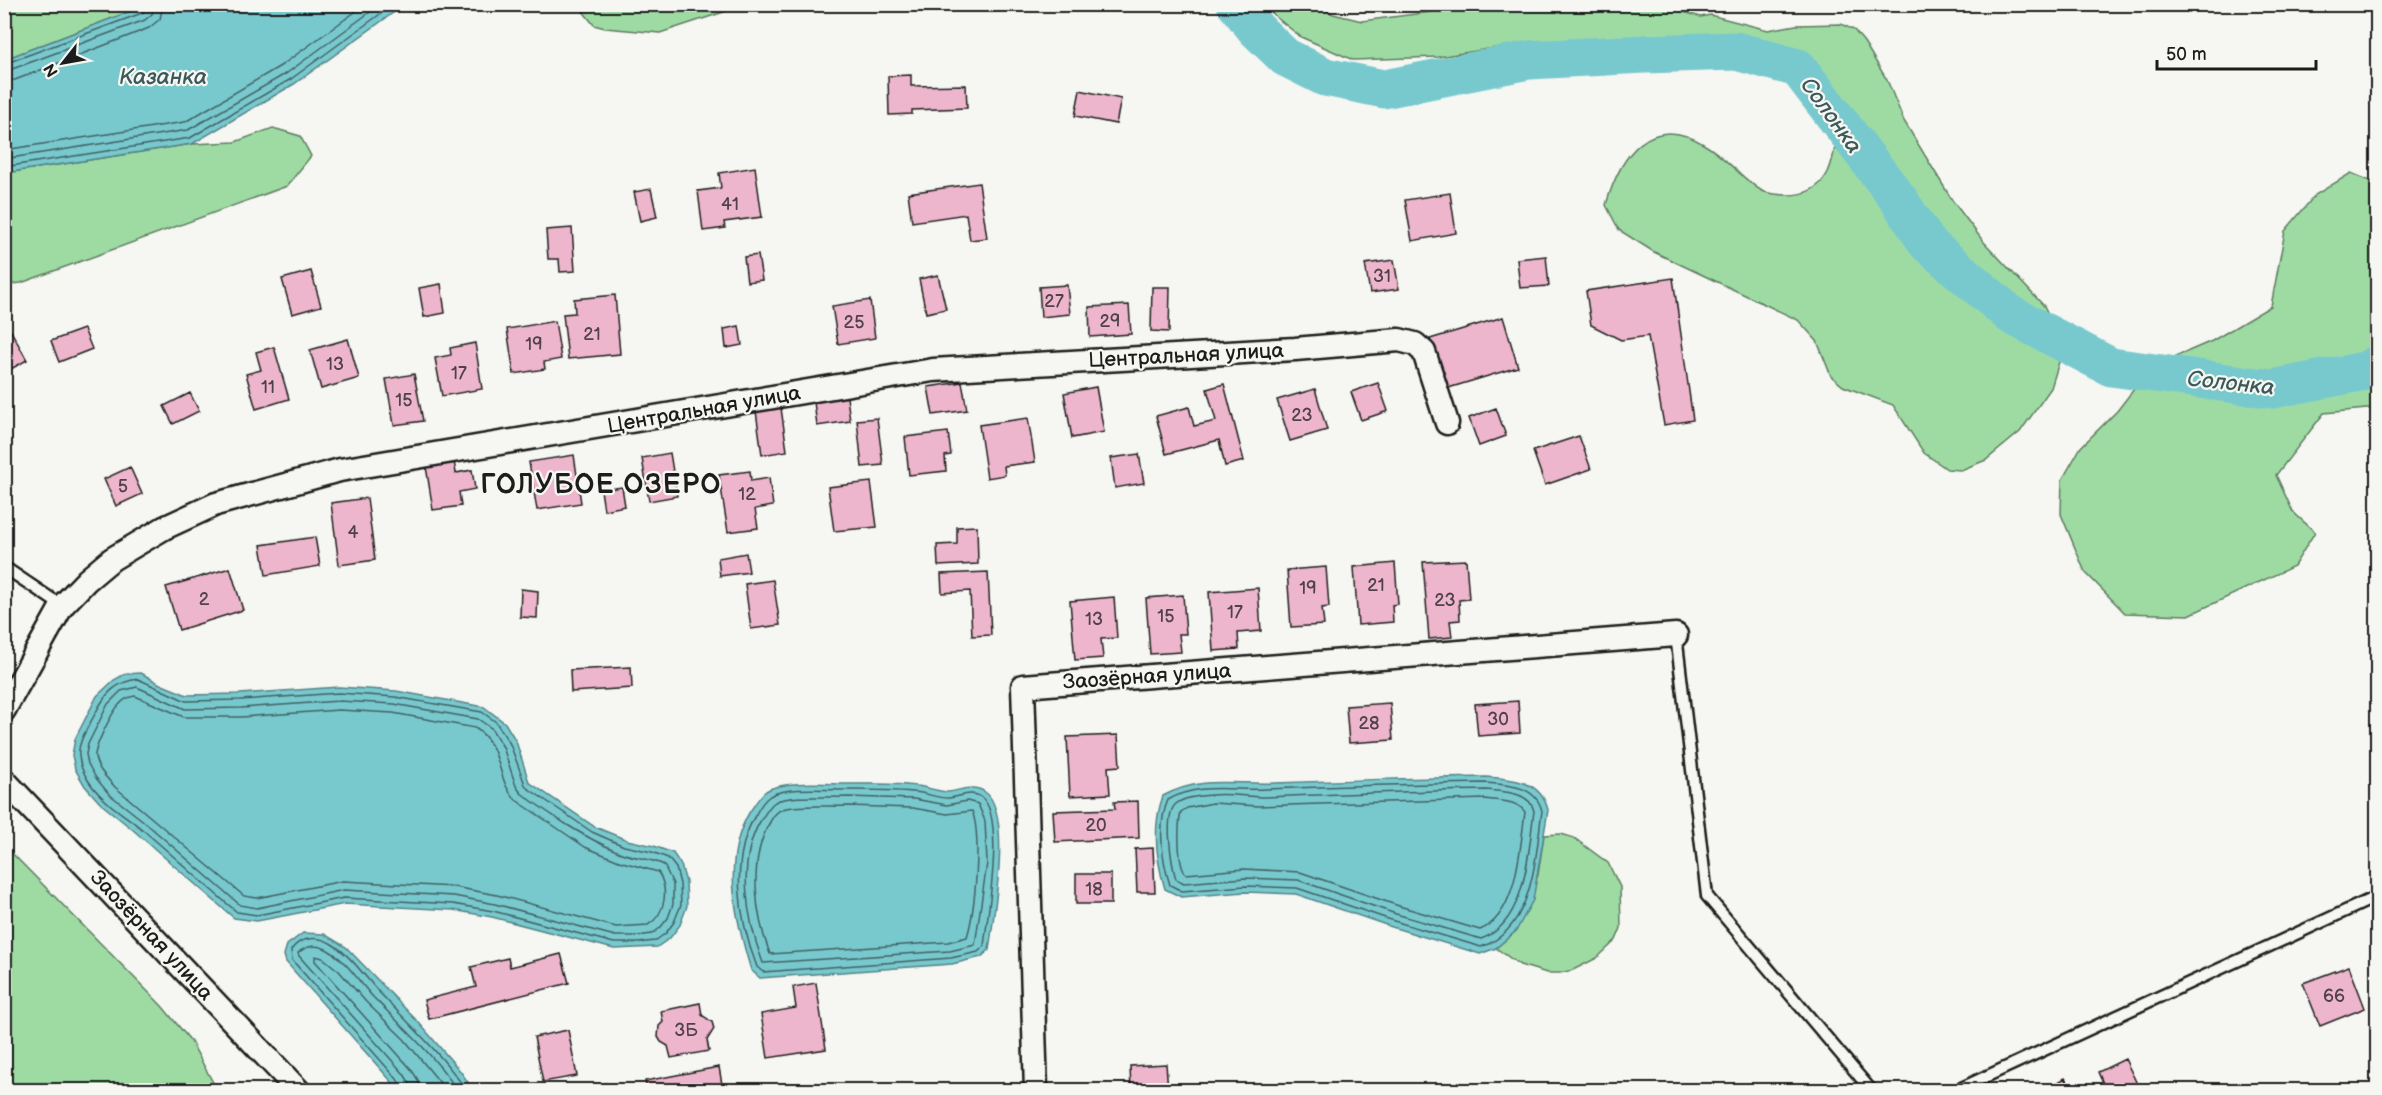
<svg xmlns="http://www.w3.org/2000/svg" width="2382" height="1095" font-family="'Balsamiq Sans',sans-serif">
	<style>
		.green { fill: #9edba3; stroke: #5d7c60; stroke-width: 1.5 }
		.water { fill: #78c9ce; stroke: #538487; stroke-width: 1.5 }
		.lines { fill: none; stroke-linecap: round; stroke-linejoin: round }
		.shore { stroke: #416163; stroke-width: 1.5 }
		.river { stroke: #78c9ce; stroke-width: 39 }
		.building { fill: #eeb6cc; stroke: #1c1c1c; stroke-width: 1.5 }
		.service-casing { stroke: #1c1c1c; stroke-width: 15 }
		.minor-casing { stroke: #1c1c1c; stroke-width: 27 }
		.service { stroke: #f6f6f2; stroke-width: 10 }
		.minor { stroke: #f6f6f2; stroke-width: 22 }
		.labels { text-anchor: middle; stroke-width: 4.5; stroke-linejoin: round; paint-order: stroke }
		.number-label { font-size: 18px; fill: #504248 }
		.street-label { font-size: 21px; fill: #1c1c1c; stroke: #f6f6f2 }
		.water-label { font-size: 22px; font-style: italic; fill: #3c595a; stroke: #f6f6f2 }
		.district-label { font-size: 27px; font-weight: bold; letter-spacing: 1.5px; fill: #1c1c1c; stroke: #f6f6f2 }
	</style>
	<rect width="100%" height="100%" fill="#f6f6f2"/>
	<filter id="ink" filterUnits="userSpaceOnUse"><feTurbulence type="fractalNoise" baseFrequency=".0167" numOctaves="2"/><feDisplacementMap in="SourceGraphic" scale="12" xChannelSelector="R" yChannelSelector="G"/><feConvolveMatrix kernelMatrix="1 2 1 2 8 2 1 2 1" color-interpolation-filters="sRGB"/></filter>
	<g filter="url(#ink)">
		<!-- green -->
		<path class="green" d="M5 5H147L5 59Z
			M578 5H745L660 33 605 28 594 25Z
			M1659 5 1701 17 1710 15 1768 30 1796 25 1841 24 1854 30 1864 42 1887 80 1904 121 1952 200 1983 241 2044 306 2058 334 2059 362 2051 388 2020 432 1986 460 1961 470 1947 469 1924 453 1893 405 1843 386 1831 376 1817 341 1798 320 1654 252 1619 230 1606 205C1620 156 1650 111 1705 145 1726 157 1742 179 1762 191 1766 193 1771 193 1775 194 1796 197 1816 194 1827 174 1835 160 1837 132 1840 116L1825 91 1815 83 1762 59 1636 41H1537L1438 57 1353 60 1301 37 1277 18 1265 5H1319L1333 14 1362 21 1485 5Z
			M273 128 300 136 311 156 287 186 21 283 5 285V173L192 144 235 142Z
			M2351 173 2377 184V408L2324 413 2276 475 2293 512 2315 532 2294 566 2189 615 2125 613 2085 572 2061 514 2062 480 2081 447 2117 411 2151 367 2212 341 2271 306 2285 231 2315 195Z
			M1561 834 1574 838 1608 863 1620 887 1621 928 1616 940 1597 958 1573 970 1560 973H1547L1520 965 1496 948 1516 931 1538 875 1544 835Z
			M4 845 162 1006 190 1040 217 1090H5Z"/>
		<!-- water -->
		<path class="water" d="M147 5V4L404 5 294 84 192 144 5 173V59Z
			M141 673 160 684 187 695 240 694 339 687 396 691 484 707 505 723 516 741 529 782 595 827 627 840 654 846 673 853 681 865 686 882 687 906 680 925 670 938 657 947 614 949 492 917 453 910 345 904 257 921 234 918 132 829 100 803 85 786 75 769 72 755 75 739 97 696 114 680 125 674Z
			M1486 777C1513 779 1541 780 1548 810L1533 900 1516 931 1496 948 1480 954 1392 927 1296 894 1245 892 1181 897 1165 889C1156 859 1152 826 1163 796 1201 775 1234 785 1275 783 1345 780 1415 778 1486 777Z
			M848 784C871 784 895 783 917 786 927 787 939 792 949 792 962 790 973 784 985 792 1013 812 993 919 989 950L981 957 952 964 760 978 751 970C736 921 721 861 749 813 754 806 759 796 766 791 783 780 827 784 848 784Z
			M303 933 324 934 346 947 420 1024 461 1072 473 1090H399L286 962 284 955 287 945Z"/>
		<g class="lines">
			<!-- shore -->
			<path class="shore" d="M4 64 142 13 146 9 147 4
				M4 72 145 20 152 14 154 4
				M4 81 15 80 149 28 160 19 163 4
				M4 150 185 122 282 65 366 4
				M4 159 188 130 287 73 381 4
				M4 167 190 138 291 79 394 4
				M138 679 186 701 241 700 339 693 395 697 482 712 496 722 510 744 526 787 592 832 624 846 652 852 668 858 676 868 680 884 681 905 674 922 666 933 655 941 638 943H614L493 911 453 904 344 898 257 915 237 912C203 884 171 853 137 825 126 816 114 809 104 799 93 789 80 772 79 756 77 742 89 726 95 714 105 694 115 682 138 679Z
				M137 687 185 709 241 708 339 701 394 704 478 719 491 728 503 747 516 786 521 793C552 816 583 837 619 852 633 858 649 858 664 865L673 884V904L668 918 660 928 652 934 638 936H615L495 904 454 896 344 890 257 908 240 905 141 819 109 794 96 778 88 764 86 754 88 744 108 704 121 691Z
				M135 696 184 717H241L339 710 393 713 475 728C504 746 495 780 516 800L585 847 619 861 658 872C669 889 666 914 648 925L616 927 497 895 454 887 343 881 257 898 244 896 115 787C108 779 96 768 95 756 95 746 112 712 119 705 123 700 128 697 135 696Z
				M1486 783C1508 785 1536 785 1542 811 1535 858 1534 929 1481 947L1394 921 1297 888 1245 886 1182 891 1170 885C1162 860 1157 825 1168 800 1199 782 1232 791 1266 789 1339 786 1413 784 1486 783Z
				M848 790C870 790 891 790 913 792 925 792 938 799 949 798 960 797 971 790 981 797 1006 814 987 918 984 946L978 952 951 958 763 972 757 967C739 920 729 859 756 814 759 808 764 800 770 796 786 786 828 790 848 790Z
				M1486 790C1502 792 1530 791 1534 811 1528 852 1527 923 1481 939L1396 914 1298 880 1245 878 1184 883 1176 879C1172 866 1163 814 1176 804 1184 797 1200 796 1211 795 1229 793 1248 797 1266 797 1339 794 1412 791 1486 790Z
				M848 797 914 799 947 805 967 801 978 804 985 821 987 863 975 945 950 951 763 963C747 920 736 861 761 820 765 814 769 806 775 802 789 794 830 798 848 797Z
				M1485 799C1498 801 1517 800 1525 812 1520 846 1518 915 1480 930L1399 906 1300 872 1244 869 1186 874C1177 865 1178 825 1181 812L1187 808 1213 803 1258 806Z
				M848 806 913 808 947 814 972 811C982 836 975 911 967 937L948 942 770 954C755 915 748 860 770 822 773 817 776 811 783 809 796 804 832 807 848 806Z
				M403 1090 397 1079 292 960 291 950C300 937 318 935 332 944 350 955 363 974 377 990 408 1023 441 1053 466 1090
				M411 1090 410 1084 404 1074 299 956 298 953C307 945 318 944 328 950 347 961 359 982 373 997 403 1027 434 1055 457 1090
				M420 1090 418 1080 411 1069 315 961V956L323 958 339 971 366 1002 404 1039 446 1090"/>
			<!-- river -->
			<path class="river" d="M1236 4 1256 29 1285 57 1325 77 1384 89 1529 60 1644 54 1736 51 1798 68 1899 200 1928 244 2011 315 2111 367 2272 389 2365 371 2378 364"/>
		</g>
		<!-- building -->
		<path class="building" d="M911 75V86L966 85 967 108 912 110V114L889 115 888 76Z
			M1080 90 1121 99 1116 124 1075 116Z
			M755 167 762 217 724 222 725 228 703 231 698 191 721 188 719 173Z
			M979 183 987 238 970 240 966 214 912 222 908 193Z
			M651 189 657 217 640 221 634 192Z
			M1450 193 1456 233 1412 241 1405 200Z
			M572 228 575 271 560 272 559 259H548L546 230Z
			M758 255 762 280 747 282 744 257Z
			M1546 256 1549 286 1520 288 1517 259Z
			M1394 260 1399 289 1370 293 1365 264Z
			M311 271 321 306 292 314 282 279Z
			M938 275 946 309 926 313 919 279Z
			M1673 278 1693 420 1664 425 1648 336 1621 340 1591 325 1586 291Z
			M441 284 445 313 424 317 419 288Z
			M1067 285 1070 314 1041 317 1039 287Z
			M1152 287H1170L1169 332 1151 331Z
			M615 295 620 354 568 359 563 314 575 313 574 299Z
			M870 300 875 338 838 344 832 306Z
			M1129 305 1131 334 1090 337 1089 307Z
			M1503 317 1518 367 1445 389 1430 339Z
			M555 321 561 359 544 362 545 369 514 374 507 329Z
			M739 326 742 345 726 348 724 329Z
			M84 329 92 349 59 362 51 341Z
			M11 331 27 360 4 373V335Z
			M348 339 359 378 321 389 310 350Z
			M475 343 482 389 442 396 435 358 451 355 450 348Z
			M274 347 289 399 256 409 246 374 261 370 256 352Z
			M414 374 423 421 394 425 386 379Z
			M962 382 967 410 933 415 928 387Z
			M1378 383 1388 411 1361 420 1351 392Z
			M1224 384 1244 461 1225 466 1219 440 1166 454 1156 416 1189 407 1194 426 1216 421 1207 389Z
			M1096 387 1104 432 1072 438 1064 393Z
			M1315 389 1327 430 1290 441 1277 400Z
			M190 393 199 411 173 424 164 406Z
			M847 397 850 421 817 426 814 402Z
			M781 408 787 451 762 455 756 411Z
			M1496 408 1506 436 1479 446 1469 418Z
			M877 418 883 465 862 467 857 420Z
			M1028 418 1035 462 1004 466 1005 475 987 478 979 425Z
			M948 432 951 455 945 456 946 471 909 475 905 437Z
			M1579 436 1591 469 1545 485 1533 451Z
			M670 453 677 496 649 501 642 458Z
			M1139 454 1144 483 1115 488 1111 458Z
			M574 455 581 503 537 510 529 462Z
			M454 461 456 473 472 470 475 489 459 492 461 506 433 510 426 466Z
			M130 467 142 494 116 506 104 479Z
			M750 471 751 481 769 478 773 506 755 509 758 528 728 532 719 475Z
			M871 482 877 527 834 531 828 487Z
			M622 487 625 506 604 510 601 490Z
			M367 498 375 560 339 565 331 503Z
			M977 526 978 564 938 566 937 545 957 544V527Z
			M315 537 320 566 266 575 261 545Z
			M746 553 749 572 720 576 718 558Z
			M1466 560 1469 599 1459 600 1460 620 1450 621 1452 637 1429 639 1423 562Z
			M1395 563 1398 604 1392 605 1393 622 1358 625 1354 567Z
			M1326 567 1329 607 1322 608 1324 625 1291 627 1287 570Z
			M230 568 243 610 179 630 166 587Z
			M988 572 991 635 972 636 970 591 942 593 941 574Z
			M773 580 780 625 751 629 745 584Z
			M1258 588 1261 631 1238 633 1239 649 1213 651 1209 592Z
			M521 589 538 591 537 618 520 617Z
			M1183 595 1186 634H1179L1181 652 1150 654 1146 598Z
			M1114 597 1117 638 1101 639 1103 658 1075 660 1070 601Z
			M631 667 632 688 571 692 570 670Z
			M1518 701 1520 733 1478 736 1475 704Z
			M1390 703 1393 740 1349 743 1346 706Z
			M1118 735 1120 766 1108 767 1110 794 1070 796 1067 737Z
			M1138 801 1139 838 1055 842 1053 811 1115 809 1114 802Z
			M1153 848 1155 892H1137L1135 849Z
			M1076 874H1111V904H1076Z
			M561 954 569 983 429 1019 424 1000 476 987 471 967 508 958 510 967Z
			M2349 966 2365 1008 2320 1026 2303 983Z
			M816 983 826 1049 768 1058 761 1014 796 1008 793 987Z
			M700 1003 702 1015 712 1022 714 1029 707 1040 709 1051 671 1058 668 1046 661 1042 658 1037 659 1026 663 1022 661 1011Z
			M568 1030 577 1076 543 1082 534 1037Z
			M2125 1059 2140 1090H2106L2098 1072Z
			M1166 1064 1168 1090H1131L1130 1066Z
			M719 1067 723 1090H647L645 1081Z
			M2065 1078 2073 1090H2045Z
			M606 1083 608 1090H567Z"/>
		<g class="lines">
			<!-- service casing -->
			<g class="service-casing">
				<path id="service" d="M4 567 62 606
					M1676 635 1707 896 1871 1090
					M1957 1090 2378 896"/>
			</g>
			<!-- minor casing -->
			<g class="minor-casing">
				<path id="minor" d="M4 710 62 606 87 580 112 559 164 528 216 504 340 470 933 370 1295 349 1399 340 1415 344 1424 352 1447 423
					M4 780 298 1090
					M1036 1090 1023 686 1676 635"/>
			</g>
			<!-- service -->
			<use href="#service" class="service"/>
			<!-- minor -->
			<use href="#minor" class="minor"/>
		</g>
	</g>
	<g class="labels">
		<!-- number labels -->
		<g class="number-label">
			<text x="730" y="210">41</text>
			<text x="1382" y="282">31</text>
			<text x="1054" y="307">27</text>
			<text x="1110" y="327">29</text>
			<text x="854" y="328">25</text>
			<text x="592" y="340">21</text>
			<text x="534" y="350">19</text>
			<text x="335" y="370">13</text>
			<text x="459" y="379">17</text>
			<text x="268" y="393">11</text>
			<text x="404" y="406">15</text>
			<text x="1302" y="421">23</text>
			<text x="123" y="492">5</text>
			<text x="747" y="500">12</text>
			<text x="353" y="538">4</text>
			<text x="1376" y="591">21</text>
			<text x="1308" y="594">19</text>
			<text x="204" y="605">2</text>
			<text x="1445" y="606">23</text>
			<text x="1235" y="618">17</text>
			<text x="1166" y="622">15</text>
			<text x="1094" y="625">13</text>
			<text x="1498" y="725">30</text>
			<text x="1369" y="729">28</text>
			<text x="1096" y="831">20</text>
			<text x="1094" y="895">18</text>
			<text x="2334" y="1002">66</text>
			<text x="686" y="1036">3Б</text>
		</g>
		<!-- street labels -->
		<g class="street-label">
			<text transform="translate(1186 355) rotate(-3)" y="7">Центральная улица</text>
			<text transform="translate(704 409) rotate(-10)" y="7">Центральная улица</text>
			<text transform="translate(1147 676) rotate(-4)" y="7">Заозёрная улица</text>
			<text transform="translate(152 935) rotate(47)" y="7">Заозёрная улица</text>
		</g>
		<!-- water labels -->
		<g class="water-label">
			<text x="163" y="84">Казанка</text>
			<text transform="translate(1832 115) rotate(54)" y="8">Солонка</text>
			<text transform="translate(2231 382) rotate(6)" y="8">Солонка</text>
		</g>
		<!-- district labels -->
		<g class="district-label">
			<text x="601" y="493">ГОЛУБОЕ ОЗЕРО</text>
		</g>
	</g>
	<!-- margin -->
	<rect width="2382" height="1095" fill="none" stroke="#f6f6f2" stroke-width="24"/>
	<rect x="12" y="12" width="2358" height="1071" fill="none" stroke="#1c1c1c" stroke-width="2" filter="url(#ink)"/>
	<!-- north arrow -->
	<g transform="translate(63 63) rotate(239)" stroke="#f6f6f2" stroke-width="4.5" paint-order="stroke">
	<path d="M0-4.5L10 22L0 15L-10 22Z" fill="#1c1c1c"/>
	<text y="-9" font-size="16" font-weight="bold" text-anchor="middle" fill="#1c1c1c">N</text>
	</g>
	<!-- scale -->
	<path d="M2157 60v9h159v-9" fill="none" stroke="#1c1c1c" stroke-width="3"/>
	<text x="2166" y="60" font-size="18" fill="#1c1c1c" stroke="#f6f6f2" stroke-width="4.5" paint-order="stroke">50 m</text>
</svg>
